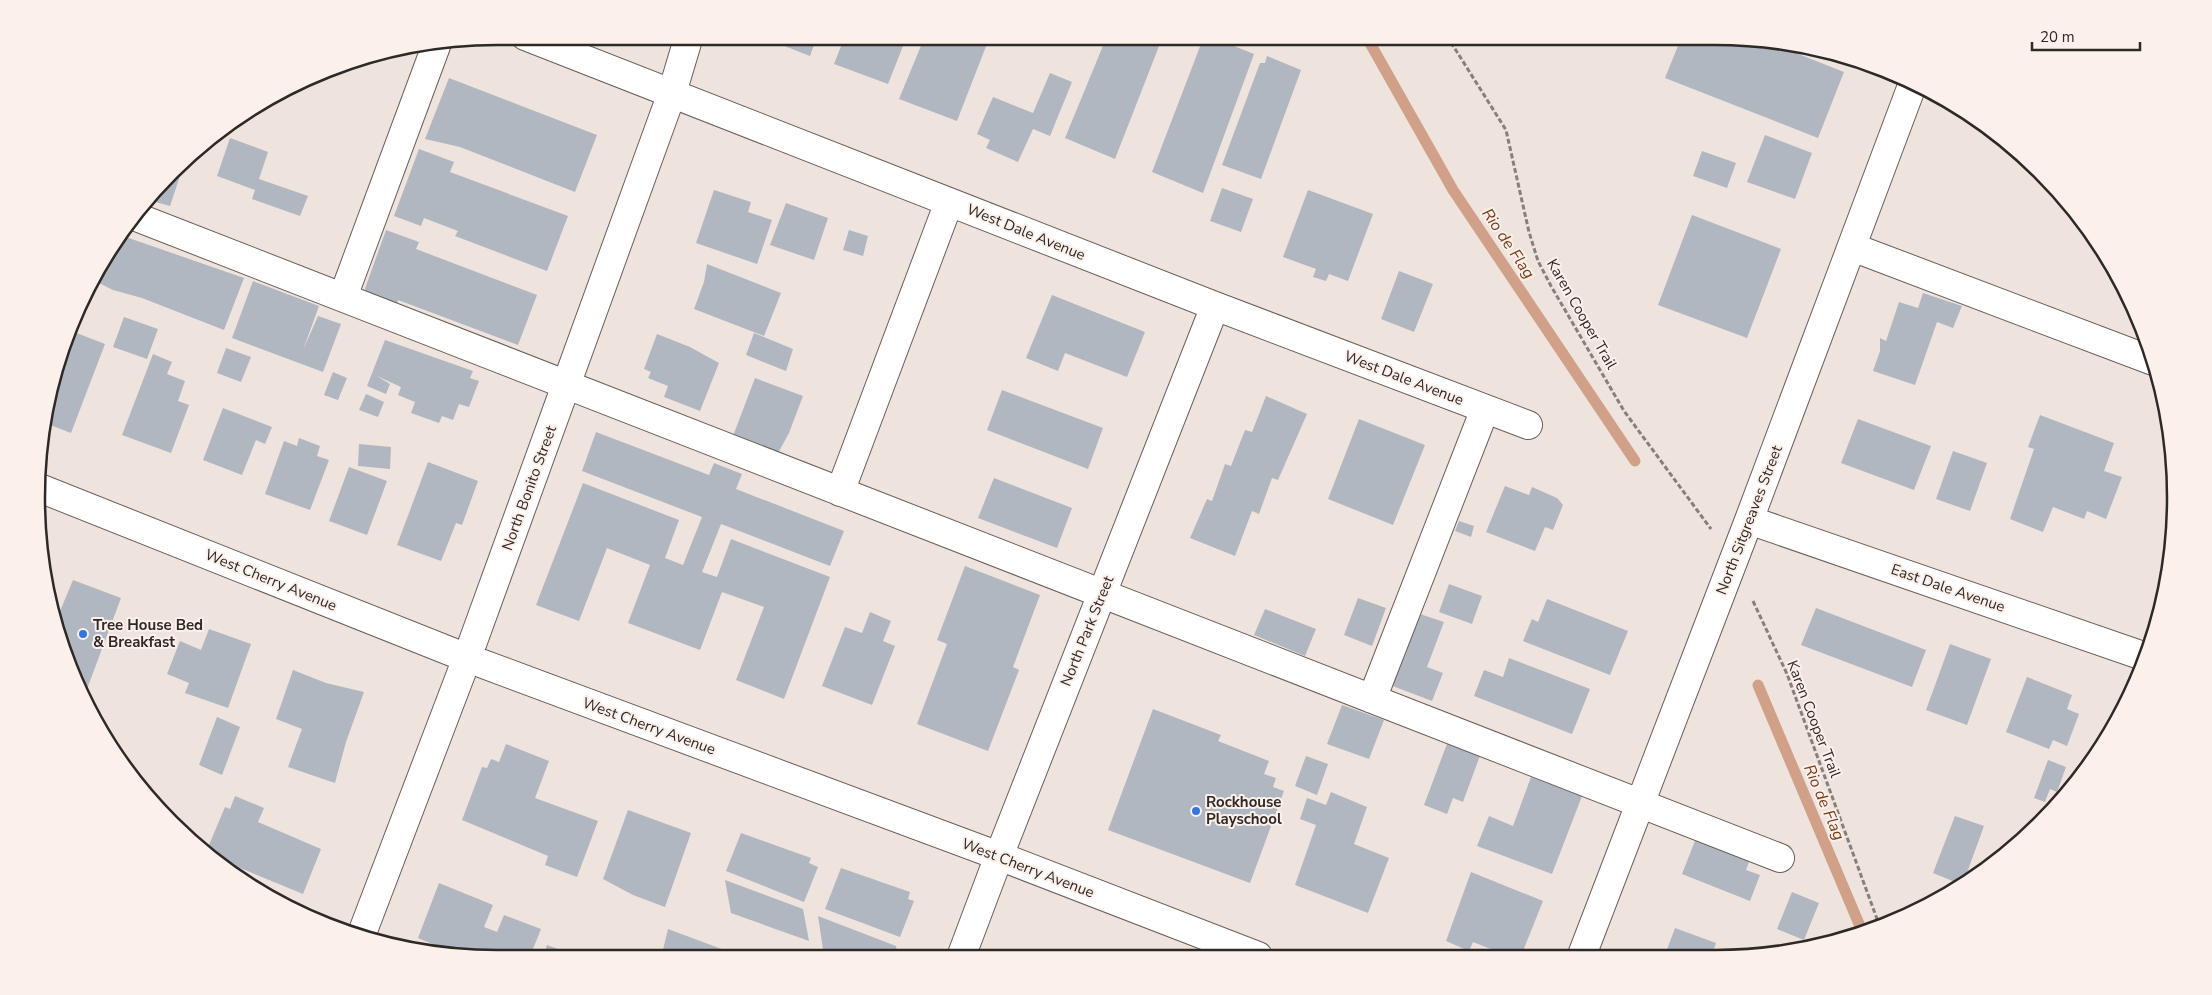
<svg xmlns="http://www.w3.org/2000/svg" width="2212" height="995" font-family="'Nunito Sans',sans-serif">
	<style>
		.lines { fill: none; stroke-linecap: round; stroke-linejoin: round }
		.stream { stroke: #d0a188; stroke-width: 11 }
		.building { fill: #b1b7c1 }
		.minor-casing { stroke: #695f5a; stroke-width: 30 }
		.path { stroke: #877f7b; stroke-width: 3; stroke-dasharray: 5 2.5; stroke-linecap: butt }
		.minor { stroke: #fff; stroke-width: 28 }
		.poi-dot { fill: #3176e3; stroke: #fcf0ea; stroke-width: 2 }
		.labels { text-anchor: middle; stroke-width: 4; stroke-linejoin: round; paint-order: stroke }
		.street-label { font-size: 15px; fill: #2d2927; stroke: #fcf0ea }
		.poi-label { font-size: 15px; font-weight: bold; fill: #2d2927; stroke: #fcf0ea; text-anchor: start }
		.water-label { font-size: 16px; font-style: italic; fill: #783c19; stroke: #fcf0ea }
		.rim { fill: none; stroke: #2d2927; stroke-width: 2.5 }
	</style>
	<rect width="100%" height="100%" fill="#efe3dd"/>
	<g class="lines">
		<!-- stream -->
		<path class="stream" d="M1366 36 1453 190 1635 461
			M1758 685 1862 931"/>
	</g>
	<!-- building -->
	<path class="building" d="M759 36H817L810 56Z
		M845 36H891L905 41 888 84 834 64Z
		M925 36H990L957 121 899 99Z
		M1107 36H1163L1115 159 1065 138Z
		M1204 36H1209L1254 54 1203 193 1152 172Z
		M1682 36H1715L1765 41 1844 72 1818 138 1665 78Z
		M1267 56 1301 70 1261 179 1222 165 1260 63H1265Z
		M1050 73 1072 82 1050 136 1033 129 1018 162 986 148 990 140 977 134 993 97 1033 113Z
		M449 78 597 135 575 192 460 147 425 139Z
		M1765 135 1812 153 1795 199 1747 182Z
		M230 138 268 152 259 179 308 196 300 216 252 199 255 190 217 176Z
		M419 149 454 162 450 172 568 216 547 271 455 236 458 231 424 218 421 226 394 216Z
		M1702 151 1736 163 1727 188 1693 176Z
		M185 161 170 206 152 201Z
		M1222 188 1253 199 1241 232 1210 221Z
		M714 190 751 202 748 212 772 220 757 264 696 243Z
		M1308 190 1373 214 1348 281 1329 274 1326 281 1313 277 1316 269 1283 257Z
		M786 203 828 218 814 260 770 245Z
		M1692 215 1781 249 1747 338 1658 305Z
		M386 230 419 242 416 249 537 295 518 345 398 300 395 311 362 297Z
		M849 230 868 236 863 256 843 250Z
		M123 236 244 278 224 330 142 298 113 290 93 280 98 267Z
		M707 264 781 293 764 336 694 309 704 282Z
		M1399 271 1433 284 1414 332 1381 319Z
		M253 281 319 306 303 350 318 316 341 324 323 372 232 338Z
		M1923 293 1962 306 1953 328 1937 322 1915 385 1873 371 1880 351V338L1886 341 1899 302 1918 308Z
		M1052 295 1145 332 1127 377 1065 353 1058 371 1026 358Z
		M124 317 158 329 147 359 113 347Z
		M74 332 105 344 71 433 45 423V408Z
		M754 333 793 349 786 371 746 355Z
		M657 334 690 347 719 363 700 411 664 397 668 386 648 378 651 372 644 369Z
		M385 340 473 371 470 378 479 381 469 407 459 404 453 420 442 416 439 423 411 413 415 402 398 395 401 387 377 376 390 384 386 394 367 386Z
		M226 348 251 357 241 382 217 373Z
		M153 354 172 362 167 374 185 381 178 401 189 405 171 453 122 435Z
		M333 372 347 378 338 400 324 395Z
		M755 378 803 396 789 433 778 453 733 436Z
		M1002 390 1103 428 1088 469 987 430Z
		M366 394 384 402 378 417 359 410Z
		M1266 396 1307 414 1278 480 1272 478 1259 514 1252 511 1235 556 1190 538 1207 499 1212 501 1225 464 1231 466 1245 430 1252 432Z
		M223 408 272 427 265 444 256 440 242 475 203 460Z
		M2040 415 2114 443 2104 471 2122 477 2106 519 2087 511 2084 519 2053 507 2043 532 2010 519 2034 449 2028 447Z
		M2168 417 2170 435 2162 432Z
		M1359 419 1425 445 1393 525 1328 499Z
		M1858 419 1931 446 1914 490 1841 463Z
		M596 432 709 475 714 463 742 474 736 489 844 531 830 566 721 524 702 572 717 577 731 539 830 577 784 699 736 680 764 607 722 592 700 650 628 623 650 565 607 548 579 621 536 605 583 483 679 520 665 558 683 565 702 517 582 471Z
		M299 438 320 446 317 456 329 460 310 510 265 494 284 441 297 446Z
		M359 444 391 447 390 469 358 466Z
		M1953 451 1987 463 1970 511 1936 499Z
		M428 462 478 481 462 525 456 523 441 561 397 545Z
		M349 467 387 481 367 535 329 521Z
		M994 478 1072 508 1057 548 978 518Z
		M1505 486 1529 495 1532 487 1557 498 1563 505 1553 530 1545 527 1535 551 1486 532Z
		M1459 521 1474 526 1471 537 1455 531Z
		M965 566 1040 595 1013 667 1019 670 988 751 917 724 947 644 937 640Z
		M73 580 121 598 87 689 79 686 61 646 55 623Z
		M1449 584 1482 596 1472 624 1439 612Z
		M1358 598 1386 608 1372 646 1344 635Z
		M1547 599 1628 631 1610 675 1523 641 1532 619 1538 622Z
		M1816 608 1926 650 1912 687 1801 645Z
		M1265 609 1316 629 1305 656 1254 635Z
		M870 612 891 621 883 641 895 646 872 705 822 686 845 627 862 633Z
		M1417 613 1444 622 1427 667 1443 673 1432 701 1390 685Z
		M209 629 251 644 228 708 185 693 189 683 167 674 180 641 201 650Z
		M1950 644 1991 659 1967 725 1926 710Z
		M1509 658 1590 689 1572 734 1474 696 1484 670 1503 677Z
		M293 670 326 683 364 692 346 742 335 783 288 767 302 729 276 719Z
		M2027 677 2072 695 2067 709 2079 714 2067 746 2053 740 2049 749 2006 732Z
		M1342 705 1384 720 1369 759 1327 744Z
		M1153 709 1221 735 1218 741 1269 761 1264 774 1276 778 1273 787 1284 791 1250 883 1108 830Z
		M217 717 240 727 222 775 199 765Z
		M1448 741 1481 753 1463 802 1453 798 1447 814 1424 805Z
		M506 744 549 761 535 798 598 821 577 877 545 865 548 856 462 820 482 767 487 768 491 759 499 762Z
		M1306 756 1328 764 1317 795 1295 786Z
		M2048 760 2066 767 2057 792 2050 789 2045 802 2034 798Z
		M1531 777 1582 796 1552 874 1477 846 1489 816 1513 826Z
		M1331 792 1367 807 1354 844 1389 858 1368 913 1295 885 1316 825 1300 819 1307 798 1326 805Z
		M235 796 264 808 258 822 321 849 303 894 216 858 206 852 225 807 230 809Z
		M628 810 691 833 665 907 633 895 603 879Z
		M1955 816 1984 826 1964 881 1960 884 1933 873Z
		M741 833 811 858 809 863 818 867 804 902 726 871Z
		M1698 833 1752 854 1746 870 1760 875 1750 901 1682 874Z
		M841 868 910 892 908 899 914 901 900 937 825 909Z
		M1471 872 1543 901 1521 956H1494L1496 951 1473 942 1469 951 1446 941Z
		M725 880 803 909 809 941 731 913Z
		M439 883 493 905 484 927 497 932 504 915 541 929 529 959H501L493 955 491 958 459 955 418 938Z
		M1792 892 1819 903 1804 940 1777 929Z
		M818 916 896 946 898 957 848 958 823 949Z
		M1675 928 1716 943 1712 955H1665Z
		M668 929 735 954 734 958H661Z
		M547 945 582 958 542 959Z"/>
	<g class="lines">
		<!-- minor casing -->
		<g class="minor-casing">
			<path id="minor" d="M525 36 1215 306 1528 425
				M139 218 1780 858
				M1852 247 2153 361
				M343 297 436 46
				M42 489 467 658 999 856 1258 956
				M840 492 949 202
				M1749 520 2146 657
				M1372 699 1485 409
				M361 936 467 658 672 93 689 36
				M1582 955 1749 520 1913 83
				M961 957 999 856 1215 306"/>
		</g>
		<!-- path -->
		<path class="path" d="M1447 36 1506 130 1529 232 1538 261 1551 286 1624 411 1711 529
			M1753 601 1787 674 1880 927"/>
		<!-- minor -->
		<use href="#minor" class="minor"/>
	</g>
	<!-- markers -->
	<g class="poi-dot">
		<circle cx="83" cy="634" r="5"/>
		<circle cx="1196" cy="811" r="5"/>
	</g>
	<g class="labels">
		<!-- street labels -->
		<g class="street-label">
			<text transform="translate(1026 232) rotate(22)" y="5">West Dale Avenue</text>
			<text transform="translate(1582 314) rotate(60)" y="5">Karen Cooper Trail</text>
			<text transform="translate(1404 378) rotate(21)" y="5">West Dale Avenue</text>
			<text transform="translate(529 488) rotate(-70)" y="5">North Bonito Street</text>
			<text transform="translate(1749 520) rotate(-69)" y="5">North Sitgreaves Street</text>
			<text transform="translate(271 580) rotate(22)" y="5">West Cherry Avenue</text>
			<text transform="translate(1948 588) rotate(19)" y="5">East Dale Avenue</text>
			<text transform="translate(1087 631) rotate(-68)" y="5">North Park Street</text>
			<text transform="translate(1814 719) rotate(69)" y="5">Karen Cooper Trail</text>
			<text transform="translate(649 726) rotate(20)" y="5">West Cherry Avenue</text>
			<text transform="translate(1028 868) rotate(21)" y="5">West Cherry Avenue</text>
		</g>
		<!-- poi labels -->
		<g class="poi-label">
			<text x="93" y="630">Tree House Bed<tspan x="93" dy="17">&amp; Breakfast</tspan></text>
			<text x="1206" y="807">Rockhouse<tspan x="1206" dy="17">Playschool</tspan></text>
		</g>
		<!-- water labels -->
		<g class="water-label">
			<text transform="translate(1509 243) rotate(56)" y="6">Rio de Flag</text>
			<text transform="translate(1825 802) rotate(67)" y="6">Rio de Flag</text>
		</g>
	</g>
	<!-- crop -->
	<path d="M0 0H2212V995H0ZM497 45H1715A452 452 0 0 1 2167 497V498A452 452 0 0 1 1715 950H497A452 452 0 0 1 45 498V497A452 452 0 0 1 497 45Z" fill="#fcf0ea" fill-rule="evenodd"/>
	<path class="rim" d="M497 45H1715A452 452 0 0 1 2167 497V498A452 452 0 0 1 1715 950H497A452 452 0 0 1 45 498V497A452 452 0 0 1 497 45Z"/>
	<!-- scale -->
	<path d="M2032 42v8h108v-8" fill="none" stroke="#2d2927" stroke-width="2.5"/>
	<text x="2040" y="42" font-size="15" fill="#2d2927" stroke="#fcf0ea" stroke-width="4" paint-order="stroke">20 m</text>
</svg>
